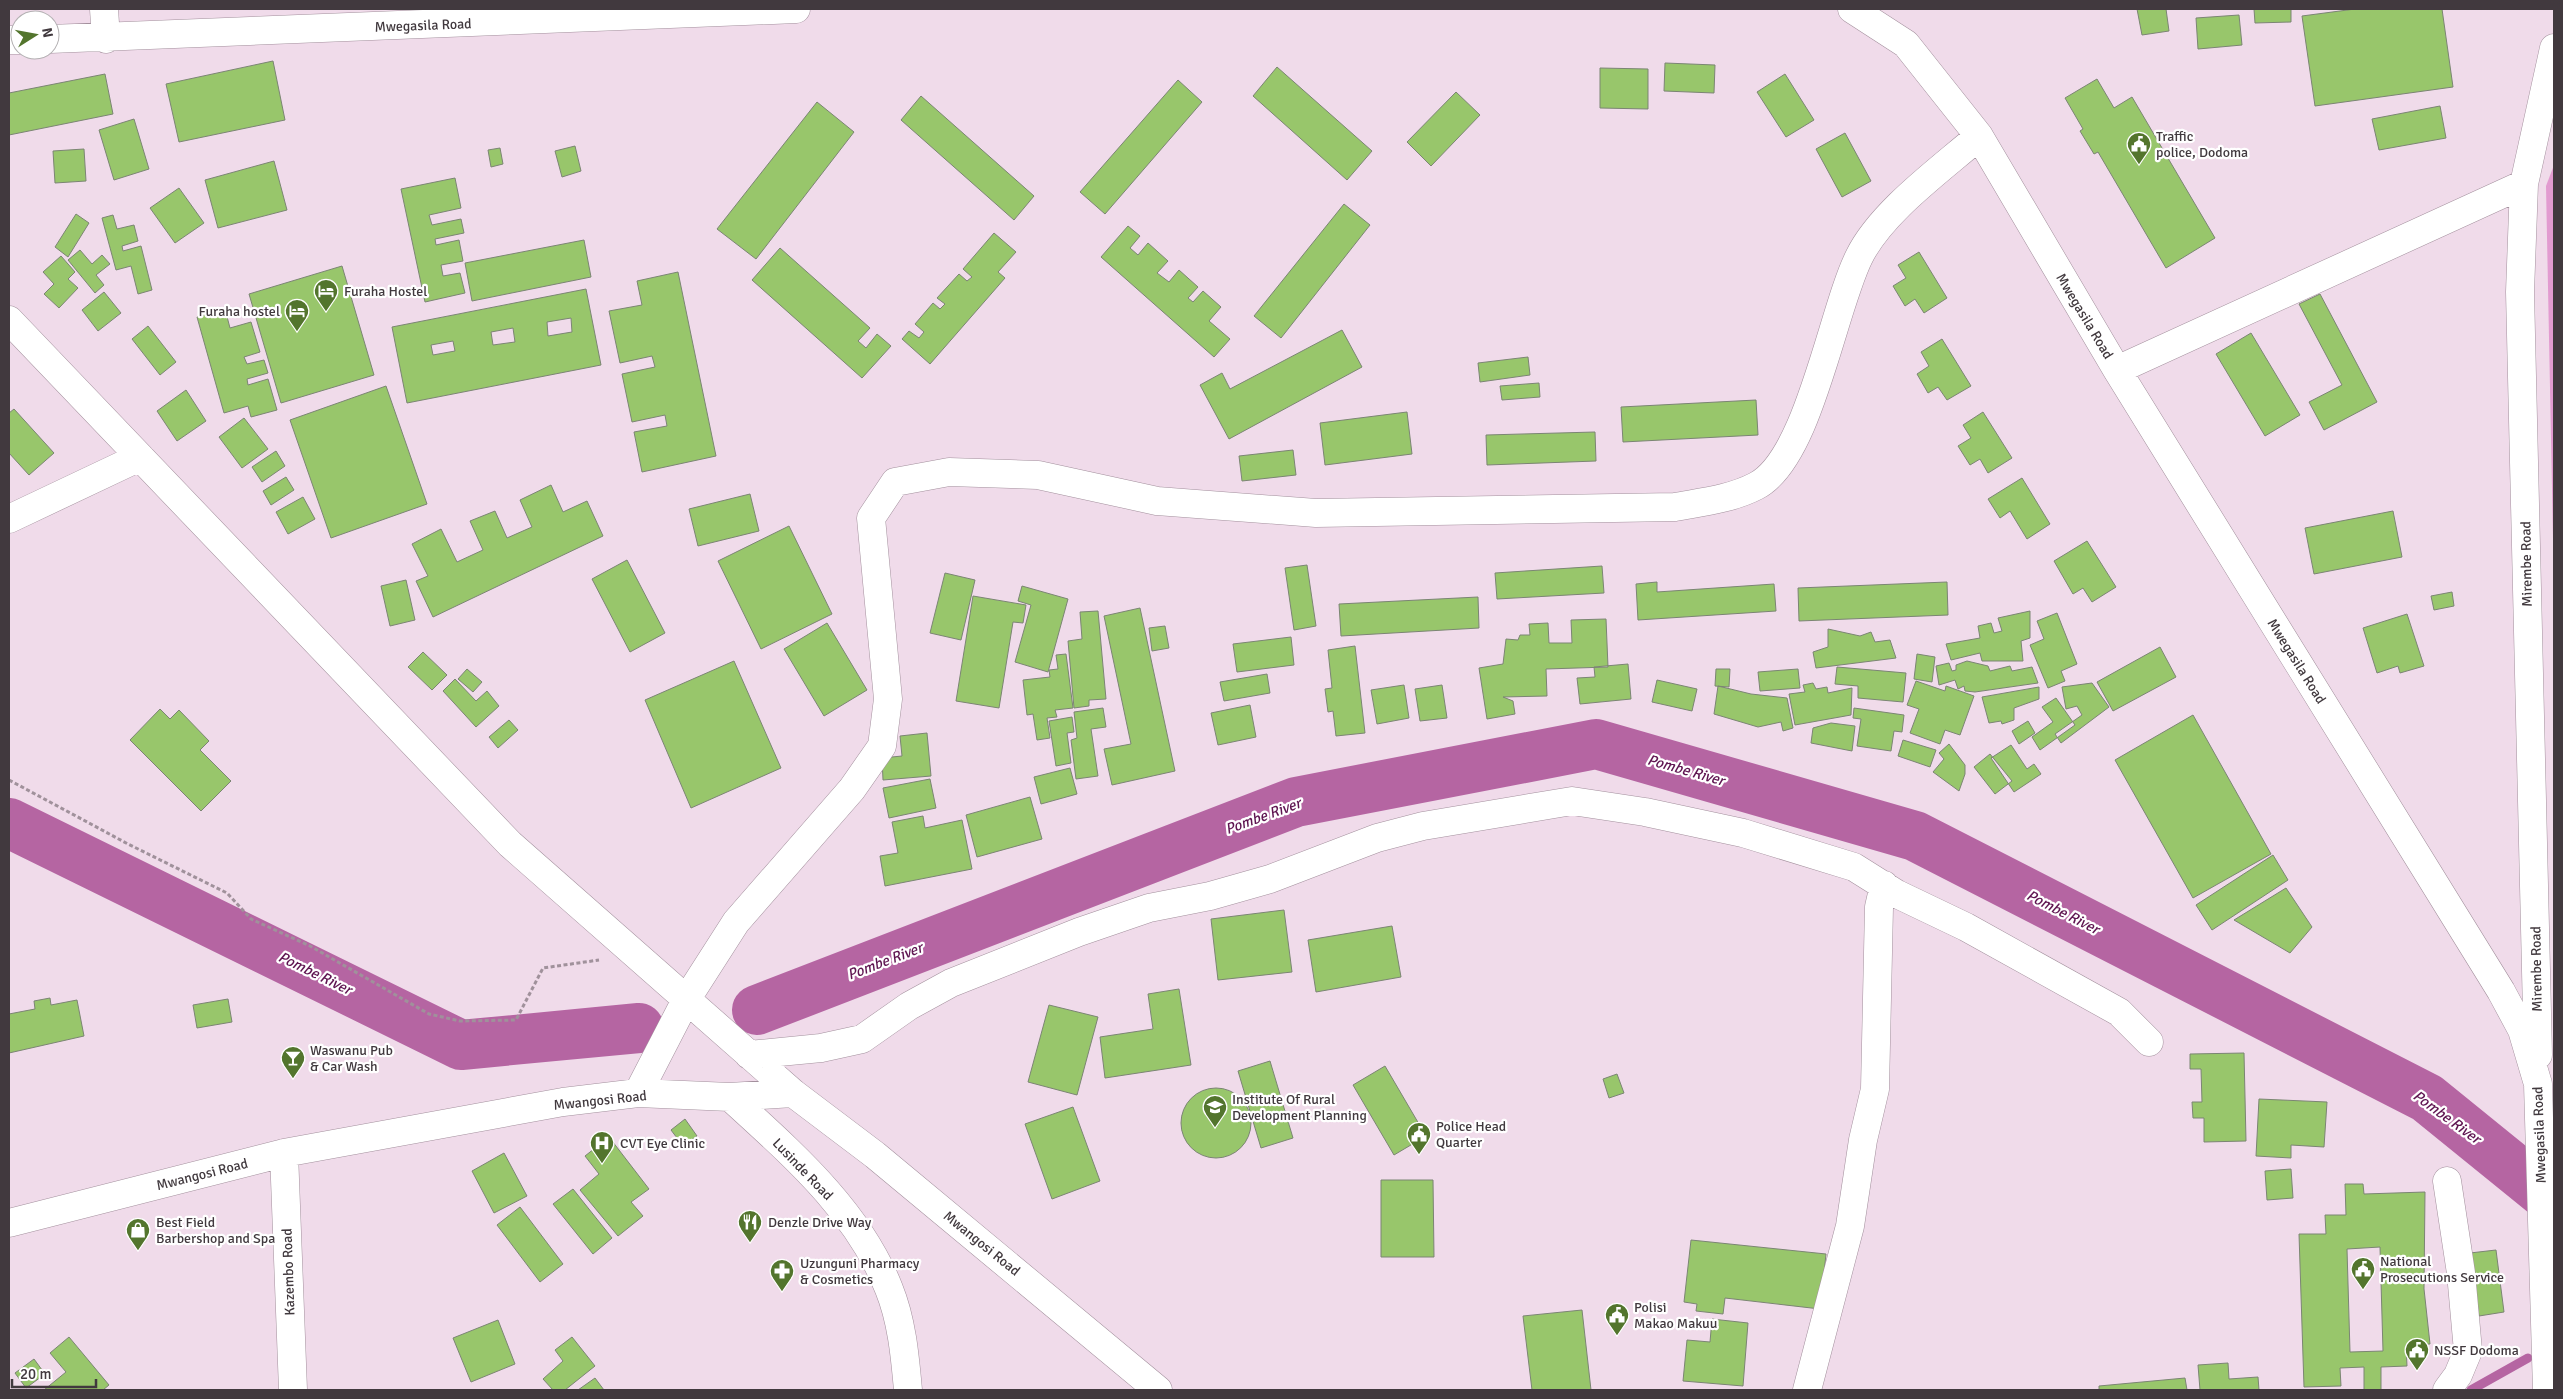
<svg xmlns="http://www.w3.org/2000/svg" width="2563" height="1399" font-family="Signika,sans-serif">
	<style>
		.green { fill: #e29bd0 }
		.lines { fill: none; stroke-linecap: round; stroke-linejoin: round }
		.stream { stroke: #b565a2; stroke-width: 9 }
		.river { stroke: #b565a2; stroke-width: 50 }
		.building { fill: #98c66b; stroke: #7b8573; fill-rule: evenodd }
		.minor-casing { stroke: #a3909d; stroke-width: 29 }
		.path { stroke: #a0919b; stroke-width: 3; stroke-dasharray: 4 2.5; stroke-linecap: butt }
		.minor { stroke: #fff; stroke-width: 28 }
		.labels { text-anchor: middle; stroke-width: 4.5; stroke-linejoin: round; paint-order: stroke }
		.street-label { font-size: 14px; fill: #41393e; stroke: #fff }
		.poi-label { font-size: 14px; fill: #41393e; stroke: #fff; text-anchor: start }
		.water-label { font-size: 15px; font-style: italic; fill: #5f1551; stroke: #fff }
	</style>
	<rect width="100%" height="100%" fill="#f0dbea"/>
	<!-- green -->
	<path class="green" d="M2554 165V590L2546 186Z"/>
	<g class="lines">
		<!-- stream -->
		<path class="stream" d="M2471 1390 2528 1358"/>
		<!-- river -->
		<path class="river" d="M9 823 461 1045 639 1028
			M757 1010 1296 802 1596 744 1915 836 2427 1098 2554 1201"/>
	</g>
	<!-- building -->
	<path class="building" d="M2137 9H2166L2169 31 2142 35Z
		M2254 9H2291V22L2255 23Z
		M2355 9H2442L2453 87 2315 106 2302 16Z
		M2239 15 2242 45 2198 49 2196 18Z
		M273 61 285 120 179 142 166 84Z
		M1665 63 1715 65 1714 93 1664 91Z
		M1277 67 1372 151 1347 180 1253 96Z
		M1600 68 1648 69V109L1600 108Z
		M105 74 113 114 9 135V93Z
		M1785 74 1814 120 1786 137 1757 92Z
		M2097 79 2114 108 2132 97 2215 238 2166 268 2098 152 2094 154 2080 131 2083 129 2065 98Z
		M1178 80 1202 102 1105 214 1080 192Z
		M1456 92 1480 115 1431 166 1407 142Z
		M921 96 1034 196 1014 220 901 120Z
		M817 102 854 132 756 259 717 229Z
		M2440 106 2446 138 2379 150 2372 119Z
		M134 119 149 169 114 180 99 130Z
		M1845 133 1871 181 1842 197 1816 149Z
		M575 146 581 171 562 177 555 151Z
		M500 148 503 164 491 167 488 150Z
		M84 149 86 181 55 183 53 151Z
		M274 161 287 210 218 228 205 180Z
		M455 178 461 208 429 215 432 225 461 219 464 233 435 239 436 245 459 240 463 261 441 265 443 276 460 273 465 293 425 302 401 189Z
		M179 188 204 223 175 243 150 208Z
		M1344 204 1370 225 1281 338 1254 316Z
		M76 214 89 223 68 257 55 247Z
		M113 215 117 229 134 225 138 241 122 246 123 251 141 246 152 290 138 294 131 266 116 270 102 218Z
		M1128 226 1140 236 1130 248 1138 255 1148 243 1168 261 1157 273 1169 282 1179 270 1198 287 1188 298 1193 302 1203 291 1221 307 1209 321 1230 339 1214 357 1101 257Z
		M994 233 1016 252 998 272 1005 278 930 364 902 339 909 331 919 338 924 332 915 324 933 303 940 309 945 304 937 298 959 274 967 281 972 277 963 269Z
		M584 240 591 277 472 301 465 263Z
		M780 248 870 328 858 341 866 348 877 334 891 346 862 378 752 280Z
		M80 250 92 264 102 255 110 264 96 275 104 285 95 293 68 260Z
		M1919 252 1947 298 1924 313 1915 299 1905 306 1893 286 1906 278 1898 265Z
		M61 256 75 272 68 279 78 288 59 308 44 294 54 284 43 272Z
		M342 266 374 375 281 403 249 294Z
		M678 272 716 456 642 472 634 432 667 426 665 415 632 422 622 374 655 367 652 356 620 363 609 311 642 305 637 281Z
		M586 289 601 365 407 403 392 327ZM571 318 572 332 548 336 547 322ZM513 328 515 342 493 345 491 332ZM453 341 455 351 433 355 431 345Z
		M104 292 121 313 98 331 82 310Z
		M2320 294 2377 402 2324 430 2309 402 2342 385 2299 304Z
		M225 309 230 328 251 322 260 352 244 357 247 364 264 360 268 373 247 379 248 385 268 379 277 410 251 417 248 406 224 413 197 317Z
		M148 326 176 362 160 375 132 339Z
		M1342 330 1362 367 1229 439 1200 385 1222 373 1230 389Z
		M2251 333 2300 415 2265 436 2216 354Z
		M1942 339 1971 386 1947 400 1938 387 1928 393 1917 374 1929 366 1921 352Z
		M1528 357 1530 375 1480 382 1478 363Z
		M1539 383 1540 397 1502 400 1500 386Z
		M386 386 427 504 331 538 290 420Z
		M186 390 206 421 177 441 157 411Z
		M1756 400 1758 435 1623 442 1621 407Z
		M14 409 54 453 29 475 9 453V413Z
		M1407 412 1412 454 1325 465 1320 423Z
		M1983 412 2012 458 1988 473 1980 459 1970 465 1958 446 1971 438 1963 425Z
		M244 418 268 449 242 468 219 437Z
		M1595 432 1596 461 1487 465 1486 435Z
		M1293 450 1296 475 1242 481 1239 456Z
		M276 451 285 466 262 482 252 467Z
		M286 477 294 490 271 505 263 491Z
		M2022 478 2050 524 2027 539 2010 511 2000 518 1988 499Z
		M551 485 563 512 587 501 603 536 433 617 416 581 428 576 412 544 441 529 457 562 483 550 470 521 495 511 507 538 532 527 520 500Z
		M750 494 759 531 698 546 689 509Z
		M303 497 315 519 288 534 276 512Z
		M2393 511 2402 557 2314 574 2305 528Z
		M789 526 832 614 761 649 718 561Z
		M2087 541 2116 587 2092 602 2083 588 2073 594 2054 561Z
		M627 560 665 633 630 652 592 579Z
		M1307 565 1316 626 1294 630 1285 568Z
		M1602 566 1604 593 1497 599 1495 573Z
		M945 573 975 580 961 640 930 633Z
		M406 580 415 620 390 626 381 586Z
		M1657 582V592L1774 584 1776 611 1638 620 1636 584Z
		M1947 582 1948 615 1799 621 1798 588Z
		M1022 586 1068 599 1048 672 1015 662 1031 605 1018 601Z
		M2452 592 2454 606 2434 610 2431 596Z
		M973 596 1026 605 1023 623 1013 622 999 708 956 701Z
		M1478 597 1479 628 1341 636 1339 604Z
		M1140 608 1175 771 1112 785 1104 749 1131 744 1104 616Z
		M1098 611 1106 699 1089 700V706L1074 708 1068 641 1082 639 1080 612Z
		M2030 611V638L2021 641 2023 661H1982L1980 653 1951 660 1946 644 1980 638 1978 626 1991 623 1994 633 2002 631 1998 618Z
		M2057 613 2077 664 2061 671 2065 681 2048 688 2030 645 2044 639 2037 621Z
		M2407 614 2424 666 2400 673 2398 666 2377 673 2363 628Z
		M1606 619 1608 667 1546 669 1547 696 1503 697 1513 701 1515 714 1487 719 1479 668 1503 664 1506 639 1518 640 1520 635H1530L1529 624 1548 623 1549 643H1572L1571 620Z
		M827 623 867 690 824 716 784 649Z
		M1165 626 1169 648 1152 651 1149 628Z
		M1828 629 1860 636 1871 632 1875 642 1890 640 1896 658 1816 668 1813 652 1828 647Z
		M1291 637 1294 665 1237 672 1233 644Z
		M1355 646 1365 733 1336 736 1333 711 1328 712 1325 689 1332 688 1328 650Z
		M2160 647 2176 677 2113 711 2097 682Z
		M423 652 447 675 432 690 408 667Z
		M1066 654 1073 708 1055 710 1057 717 1047 718 1050 738 1037 740 1033 714 1027 715 1023 680 1050 677 1049 670 1058 669 1056 655Z
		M1917 654 1935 657 1932 682 1914 679Z
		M734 661 781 768 691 808 645 700Z
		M1967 661 1988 666 1990 671 2010 666 2012 671 2032 667 2038 683 1975 692 1965 691 1964 686 1958 689 1955 680 1939 685 1936 666 1949 663 1952 671 1956 670V665Z
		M1628 664 1631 699 1580 704 1577 678 1595 677 1594 667Z
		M1837 667 1906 673 1903 702 1858 698V686L1835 684Z
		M467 669 482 682 473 692 458 679Z
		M1716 669H1730L1729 687 1715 686Z
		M1798 669 1800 688 1760 691 1758 672Z
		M1267 674 1270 693 1224 701 1220 682Z
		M455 679 476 701 487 691 499 706 476 727 443 691Z
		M1657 680 1697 689 1692 711 1652 702Z
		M1916 681 1945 691 1946 686 1974 696 1960 735 1945 730 1940 744 1910 733 1919 709 1907 705Z
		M1813 683 1816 689 1827 687 1828 693 1852 688 1851 715 1795 725 1789 694 1805 692 1803 685Z
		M2092 683 2109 707 2061 743 2055 734 2082 715 2077 706 2066 709 2062 687Z
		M1404 685 1409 718 1377 724 1371 690Z
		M1442 685 1447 718 1420 721 1415 689Z
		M1718 686 1751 694 1787 698 1793 728 1783 731 1781 722 1758 727 1714 714Z
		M2039 687V699L2014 708V720L2002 724 2001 721 1989 723 1982 697Z
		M2056 698 2075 725 2040 750 2032 737 2053 722 2042 707Z
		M1250 705 1256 737 1218 745 1211 713Z
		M1103 708 1106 727 1091 729 1098 776 1076 779 1071 740 1077 738 1074 712Z
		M1854 708 1904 715 1902 732 1894 731 1891 751 1857 746 1861 719 1853 718Z
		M160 709 170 719 179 710 209 741 200 750 231 781 201 811 130 740Z
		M2193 715 2271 854 2193 898 2115 760Z
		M1072 717 1074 732 1067 733 1071 763 1056 766 1049 721Z
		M509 720 518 730 498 748 489 737Z
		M2028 721 2035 733 2019 744 2012 731Z
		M1831 723 1855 726 1852 751 1811 743 1813 728Z
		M927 733 931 776 883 780 882 758 902 756 900 736Z
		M1903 740 1936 750 1930 767 1898 756Z
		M1949 744 1965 765V774L1959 791 1933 772 1944 759 1939 753Z
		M2011 745 2027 769 2034 764 2041 774 2014 792 1991 758Z
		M1990 754 2012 781 1995 794 1974 767Z
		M1070 768 1077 794 1041 804 1034 777Z
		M930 779 936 808 889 818 883 788Z
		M1030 797 1042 839 977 857 966 815Z
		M923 816 925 828 962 820 972 869 885 886 880 856 898 853 892 822Z
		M2273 855 2288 880 2212 930 2196 905Z
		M2286 888 2312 927 2290 953 2234 920Z
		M1284 910 1292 972 1218 980 1211 919Z
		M1392 926 1401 977 1316 992 1308 940Z
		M1179 989 1191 1065 1105 1078 1100 1037 1153 1029 1148 994Z
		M50 998 51 1005 77 1000 84 1036 9 1053V1014L35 1009 34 1001Z
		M228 999 232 1022 197 1028 193 1005Z
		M1049 1005 1098 1017 1077 1095 1028 1082Z
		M2244 1053 2246 1141 2204 1142V1118H2193L2192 1102H2202L2201 1069H2190V1054Z
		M1270 1061 1293 1138 1261 1148 1238 1071Z
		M1385 1066 1426 1136 1394 1155 1353 1085Z
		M1617 1074 1624 1093 1609 1098 1603 1079Z
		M1181 1123a35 35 0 1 1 70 0a35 35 0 1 1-70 0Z
		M2259 1099 2327 1102 2324 1147 2291 1145V1158L2256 1156Z
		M1073 1107 1100 1181 1052 1199 1025 1124Z
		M685 1119 697 1136 683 1146 671 1130Z
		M609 1137 649 1189 631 1202 643 1216 618 1236 580 1190 599 1174 585 1156Z
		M504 1153 527 1196 494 1213 472 1171Z
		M2291 1169 2293 1198 2267 1200 2265 1171Z
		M1381 1180H1433L1434 1257H1381Z
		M2345 1184H2363L2364 1194 2425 1192 2424 1289 2430 1344 2406 1345 2407 1366 2381 1367V1390H2364V1367L2340 1368 2341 1386 2304 1387 2299 1234H2326L2325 1215H2346ZM2380 1247 2383 1351 2350 1352 2347 1249Z
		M573 1189 612 1238 593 1254 553 1204Z
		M520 1207 563 1264 540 1282 497 1225Z
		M1691 1240 1826 1254 1820 1309 1725 1298 1723 1314 1696 1311 1697 1304 1684 1302Z
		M2496 1250 2504 1312 2479 1316 2470 1253Z
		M1582 1310 1591 1390H1532L1523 1316Z
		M1712 1319 1748 1323 1743 1386 1683 1381 1687 1340 1710 1342Z
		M498 1320 515 1364 471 1382 453 1338Z
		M69 1337 109 1385 103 1390H44L66 1372 50 1353Z
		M572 1337 595 1366 565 1390H553L543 1379 563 1361 555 1350Z
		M34 1359 45 1374 26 1388 15 1373Z
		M2228 1363 2229 1379 2258 1377 2259 1390H2200L2198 1365Z
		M595 1378 604 1390H578Z
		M2185 1378 2187 1390H2099V1386Z"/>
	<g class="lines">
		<!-- minor casing -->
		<g class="minor-casing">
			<path id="minor" d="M104 9 106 39
				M1852 9 1906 44 1979 136 2117 370 2501 991 2522 1030 2538 1084 2547 1390
				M50 39 796 9
				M9 40H20
				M9 320 510 844 793 1093
				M2117 370 2524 184
				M9 519 140 457
				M749 1055 821 1048 862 1039 909 1006 951 983 1079 932 1149 908 1210 896 1270 879 1377 838 1423 826 1572 801 1645 812 1743 833 1854 867 1897 894 1966 927 2119 1012 2149 1042
				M2538 1055 2520 292 2524 184 2554 48
				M638 1093 686 1000 736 922 852 789 882 746 888 699 871 518 895 482 949 472 1038 475 1157 501 1316 513 1675 507C1702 502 1731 499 1756 486 1809 459 1832 311 1859 257 1881 212 1940 170 1979 136
				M730 1097C791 1153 858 1210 889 1289 902 1321 905 1357 908 1390
				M284 1153 293 1390
				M9 1223 284 1153 563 1102 638 1093 730 1097 793 1093 875 1155 1158 1390
				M1807 1390 1850 1226 1863 1140 1875 1089 1879 907 1884 885
				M2447 1390 2458 1375 2468 1351 2461 1273 2447 1181"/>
		</g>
		<!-- path -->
		<path class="path" d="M9 780 128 844 227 893 251 919 310 946 429 1014 460 1021 516 1020 543 968 599 960"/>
		<!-- minor -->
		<use href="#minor" class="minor"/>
	</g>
	<!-- icons -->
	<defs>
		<g id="civic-pin" transform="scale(1.25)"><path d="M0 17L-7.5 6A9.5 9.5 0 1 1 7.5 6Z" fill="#53752d" stroke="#fff"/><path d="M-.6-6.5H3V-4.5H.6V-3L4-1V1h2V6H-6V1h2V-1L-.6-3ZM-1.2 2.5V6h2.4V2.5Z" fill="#fff"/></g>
		<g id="hotel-pin" transform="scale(1.25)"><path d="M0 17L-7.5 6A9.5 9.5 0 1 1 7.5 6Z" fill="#53752d" stroke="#fff"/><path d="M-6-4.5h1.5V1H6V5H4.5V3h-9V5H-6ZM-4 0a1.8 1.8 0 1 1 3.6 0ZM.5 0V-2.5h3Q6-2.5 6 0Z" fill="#fff"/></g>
		<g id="bar-pin" transform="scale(1.25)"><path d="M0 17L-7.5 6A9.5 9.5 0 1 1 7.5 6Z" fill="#53752d" stroke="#fff"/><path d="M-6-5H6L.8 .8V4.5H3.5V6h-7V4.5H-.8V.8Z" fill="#fff"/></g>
		<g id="university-pin" transform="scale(1.25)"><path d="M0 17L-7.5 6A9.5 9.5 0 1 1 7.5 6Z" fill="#53752d" stroke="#fff"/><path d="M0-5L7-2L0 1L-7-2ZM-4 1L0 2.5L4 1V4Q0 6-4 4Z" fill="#fff"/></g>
		<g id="hospital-pin" transform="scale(1.25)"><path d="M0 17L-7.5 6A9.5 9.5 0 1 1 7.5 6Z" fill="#53752d" stroke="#fff"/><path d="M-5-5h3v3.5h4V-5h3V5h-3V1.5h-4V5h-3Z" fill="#fff"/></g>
		<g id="restaurant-pin" transform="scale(1.25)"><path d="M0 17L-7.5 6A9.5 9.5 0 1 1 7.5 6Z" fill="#53752d" stroke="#fff"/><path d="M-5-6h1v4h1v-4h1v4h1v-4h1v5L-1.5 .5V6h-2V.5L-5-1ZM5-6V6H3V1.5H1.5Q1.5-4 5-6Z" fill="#fff"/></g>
		<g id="shop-pin" transform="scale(1.25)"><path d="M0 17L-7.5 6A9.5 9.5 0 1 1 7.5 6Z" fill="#53752d" stroke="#fff"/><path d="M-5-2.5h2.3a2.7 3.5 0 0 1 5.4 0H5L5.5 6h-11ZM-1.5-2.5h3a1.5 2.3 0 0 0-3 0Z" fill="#fff"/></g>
		<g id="pharmacy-pin" transform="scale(1.25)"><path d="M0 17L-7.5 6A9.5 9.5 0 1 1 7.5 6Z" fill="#53752d" stroke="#fff"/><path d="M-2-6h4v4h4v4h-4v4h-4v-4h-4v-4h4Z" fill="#fff"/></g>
	</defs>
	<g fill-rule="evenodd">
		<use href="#civic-pin" x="2139" y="144"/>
		<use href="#hotel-pin" x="326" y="291"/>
		<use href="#hotel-pin" x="297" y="311"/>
		<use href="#bar-pin" x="293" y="1058"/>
		<use href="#university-pin" x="1215" y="1107"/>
		<use href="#civic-pin" x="1419" y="1134"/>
		<use href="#hospital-pin" x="602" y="1143"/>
		<use href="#restaurant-pin" x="750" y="1222"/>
		<use href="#shop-pin" x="138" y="1230"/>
		<use href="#civic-pin" x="2363" y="1269"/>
		<use href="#pharmacy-pin" x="782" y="1271"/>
		<use href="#civic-pin" x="1617" y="1315"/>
		<use href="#civic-pin" x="2417" y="1350"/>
	</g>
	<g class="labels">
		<!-- street labels -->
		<g class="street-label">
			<text transform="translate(423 25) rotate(-2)" y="5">Mwegasila Road</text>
			<text transform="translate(2085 316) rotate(59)" y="5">Mwegasila Road</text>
			<text transform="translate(2526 564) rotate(-91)" y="5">Mirembe Road</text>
			<text transform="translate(2297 661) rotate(58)" y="5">Mwegasila Road</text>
			<text transform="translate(2536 969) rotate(-91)" y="5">Mirembe Road</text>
			<text transform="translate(600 1100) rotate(-6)" y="5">Mwangosi Road</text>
			<text transform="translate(2539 1135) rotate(-92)" y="5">Mwegasila Road</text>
			<text transform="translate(803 1169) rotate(46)" y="5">Lusinde Road</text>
			<text transform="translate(202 1174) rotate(-14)" y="5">Mwangosi Road</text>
			<text transform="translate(982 1243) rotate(39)" y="5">Mwangosi Road</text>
			<text transform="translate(288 1272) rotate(-92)" y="5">Kazembo Road</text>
		</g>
		<!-- poi labels -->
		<g class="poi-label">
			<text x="2156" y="141">Traffic<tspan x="2156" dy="16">police, Dodoma</tspan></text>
			<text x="344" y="296">Furaha Hostel</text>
			<text x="280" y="316" text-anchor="end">Furaha hostel</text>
			<text x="310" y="1055">Waswanu Pub<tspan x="310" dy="16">&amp; Car Wash</tspan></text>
			<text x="1232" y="1104">Institute Of Rural<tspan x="1232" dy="16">Development Planning</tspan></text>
			<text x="1436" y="1131">Police Head<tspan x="1436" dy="16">Quarter</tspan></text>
			<text x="620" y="1148">CVT Eye Clinic</text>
			<text x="156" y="1227">Best Field<tspan x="156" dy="16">Barbershop and Spa</tspan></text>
			<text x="768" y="1227">Denzle Drive Way</text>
			<text x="2380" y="1266">National<tspan x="2380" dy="16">Prosecutions Service</tspan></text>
			<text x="800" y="1268">Uzunguni Pharmacy<tspan x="800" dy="16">&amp; Cosmetics</tspan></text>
			<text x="1634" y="1312">Polisi<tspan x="1634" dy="16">Makao Makuu</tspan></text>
			<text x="2434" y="1355">NSSF Dodoma</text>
		</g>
		<!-- water labels -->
		<g class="water-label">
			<text transform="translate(1686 770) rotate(16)" y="5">Pombe River</text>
			<text transform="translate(1263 816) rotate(-20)" y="5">Pombe River</text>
			<text transform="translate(2063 912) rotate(27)" y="5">Pombe River</text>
			<text transform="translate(885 961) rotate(-21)" y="5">Pombe River</text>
			<text transform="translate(315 973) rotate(26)" y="5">Pombe River</text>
			<text transform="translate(2447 1117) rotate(36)" y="5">Pombe River</text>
		</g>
	</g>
	<!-- border -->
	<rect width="2563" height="1399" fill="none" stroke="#41393e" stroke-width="20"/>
	<!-- north arrow -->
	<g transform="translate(35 35) rotate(79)"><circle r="24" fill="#ffffff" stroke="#b3b0b2"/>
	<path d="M0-4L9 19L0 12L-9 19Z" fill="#53752d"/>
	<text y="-8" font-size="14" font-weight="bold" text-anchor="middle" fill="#41393e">N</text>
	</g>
	<!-- scale -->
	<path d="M12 1379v8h84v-8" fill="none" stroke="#41393e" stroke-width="2.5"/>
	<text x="20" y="1379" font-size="15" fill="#41393e" stroke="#ffffff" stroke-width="4" paint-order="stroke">20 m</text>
</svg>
